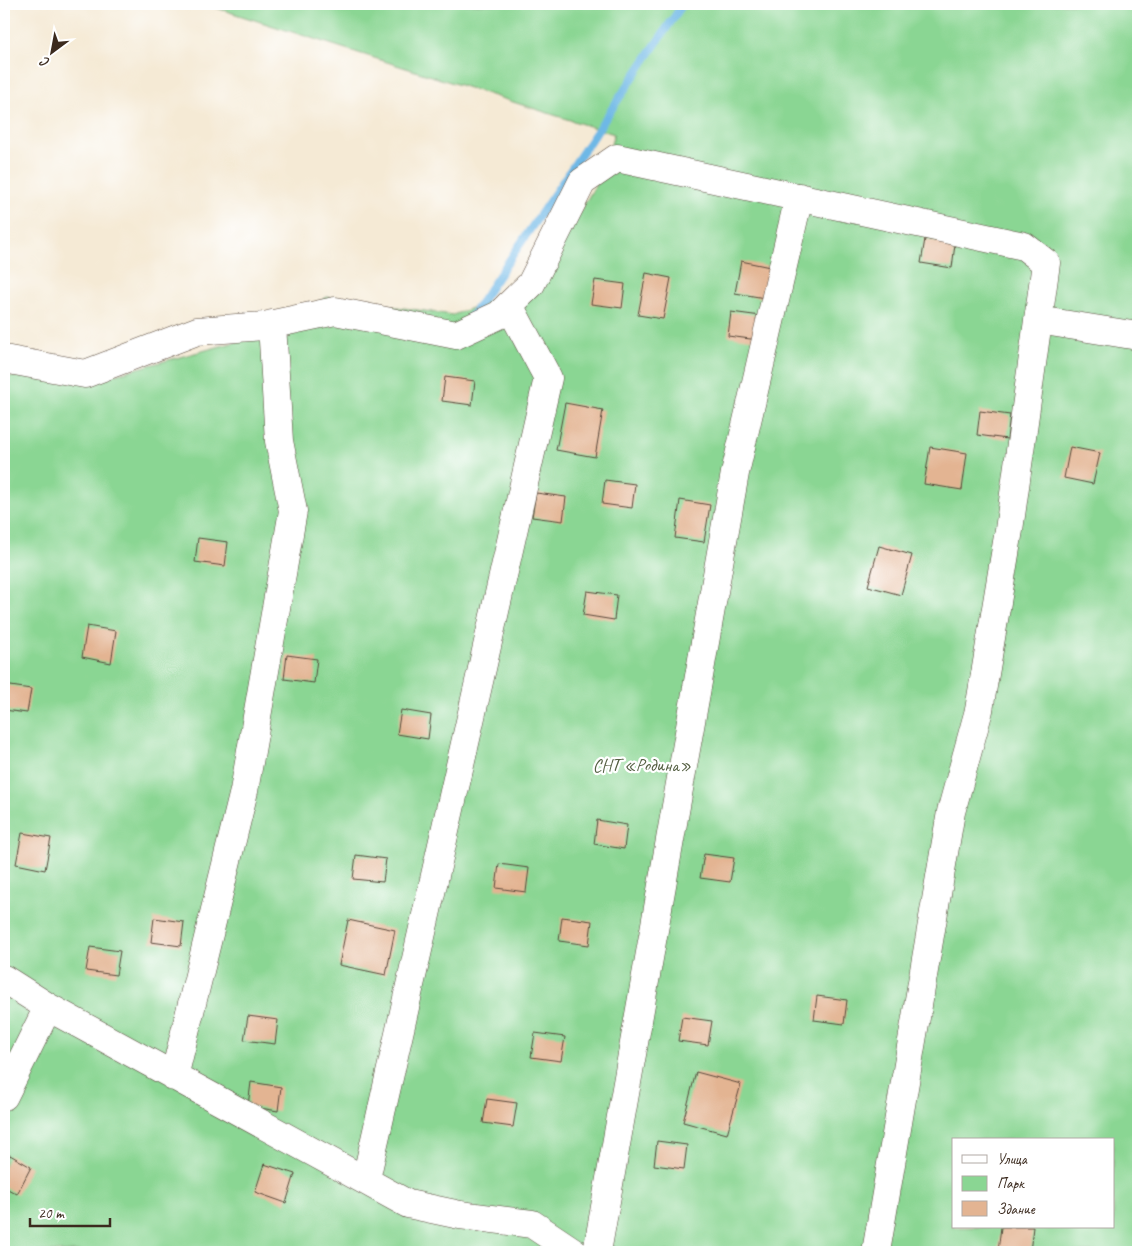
<svg xmlns="http://www.w3.org/2000/svg" width="1142" height="1256" font-family="Caveat,sans-serif">
	<style>
		.green { fill: #8ad693; stroke: #628058; fill-rule: evenodd }
		.lines { fill: none; stroke-linecap: round; stroke-linejoin: round }
		.stream { stroke: #6eb8e6; stroke-width: 8 }
		.building { fill: #e3b492 }
		.minor-casing { stroke: #574739; stroke-width: 29 }
		.minor { stroke: #fff; stroke-width: 28 }
		.labels { text-anchor: middle; stroke-width: 4.5; stroke-linejoin: round; paint-order: stroke }
		.park-label { font-size: 18px; fill: #535e41; stroke: #fff }
	</style>
	<rect width="100%" height="100%" fill="#fff"/>
	<filter id="ink" filterUnits="userSpaceOnUse"><feTurbulence type="fractalNoise" baseFrequency=".02" numOctaves="2"/><feDisplacementMap in="SourceGraphic" scale="10" xChannelSelector="R" yChannelSelector="G"/><feConvolveMatrix kernelMatrix="1 2 1 2 8 2 1 2 1" color-interpolation-filters="sRGB"/></filter>
	<filter id="wash" filterUnits="userSpaceOnUse"><feTurbulence type="fractalNoise" baseFrequency=".0096" numOctaves="4" result="noise"/><feDisplacementMap in="SourceGraphic" scale="20" xChannelSelector="R" yChannelSelector="G"/><feGaussianBlur stdDeviation="1.12" result="paint"/><feColorMatrix in="noise" values="0 0 0 0 0 0 0 0 0 0 0 0 0 0 0 0 0 1.4 0 .05"/><feComposite in="paint" operator="in"/></filter>
	<g filter="url(#wash)">
		<rect width="100%" height="100%" fill="#f5ead5"/>
		<!-- green -->
		<path class="green" d="M204 4H1138V1252H4V376L90 381 262 335 327 297 453 315 539 282 602 174 614 134ZM953 1140H1113V1227H953Z"/>
		<g class="lines">
			<!-- stream -->
			<path class="stream" d="M470 318 683 4"/>
		</g>
		<g id="blocks">
			<!-- building -->
			<path class="building" d="M925 239 955 244 952 268 921 263Z
				M741 261 770 267 765 298 735 293Z
				M646 273 671 278 663 319 638 315Z
				M595 280 625 284 622 308 591 304Z
				M731 312 761 316 758 340 728 336Z
				M445 377 475 381 472 405 442 401Z
				M565 403 603 410 595 457 556 450Z
				M980 411 1010 415 1007 439 977 435Z
				M930 447 967 453 962 490 924 484Z
				M1070 447 1100 453 1093 484 1064 478Z
				M605 480 635 484 632 508 602 504Z
				M536 493 566 497 563 521 532 517Z
				M680 500 710 505 704 542 675 538Z
				M198 538 228 542 225 566 195 562Z
				M879 546 912 555 901 595 868 586Z
				M587 591 617 595 614 620 583 615Z
				M87 626 116 631 111 663 82 657Z
				M287 655 317 659 314 683 284 679Z
				M4 685 31 689 27 713 4 710Z
				M401 710 431 715 428 739 397 734Z
				M597 820 627 825 624 849 594 844Z
				M22 833 51 838 45 870 16 864Z
				M704 854 734 858 730 882 700 878Z
				M356 855 386 859 383 882 353 879Z
				M499 864 529 868 526 892 496 888Z
				M562 917 592 921 589 945 559 941Z
				M154 918 184 922 181 946 151 942Z
				M348 920 395 930 386 975 339 965Z
				M90 947 120 951 116 975 86 971Z
				M817 996 847 1000 844 1024 814 1020Z
				M248 1016 278 1020 275 1044 244 1040Z
				M682 1017 712 1021 708 1045 678 1041Z
				M535 1033 565 1037 561 1061 531 1057Z
				M696 1072 741 1084 727 1134 683 1122Z
				M251 1082 281 1087 278 1111 248 1106Z
				M487 1099 517 1103 513 1127 483 1123Z
				M657 1141 687 1145 684 1169 654 1165Z
				M10 1155 31 1167 17 1194 4 1187V1167Z
				M264 1164 295 1174 286 1203 255 1192Z
				M1001 1227H1033L1030 1252 998 1251Z"/>
		</g>
	</g>
	<g filter="url(#ink)">
		<use href="#blocks" fill-opacity="0" stroke="#574739" stroke-width="1"/>
		<g class="lines">
			<!-- minor casing -->
			<g class="minor-casing">
				<path id="minor" d="M1038 320 1138 336
					M4 359 85 374 197 331 264 326 335 311 456 335 499 315 531 284 582 182 617 158 1024 246 1046 263 1009 530 979 710 951 812 876 1252
					M4 979 48 1007 408 1204 460 1215 532 1224 574 1252
					M174 1077 244 791 293 511 279 441 272 324
					M4 1096 48 1007
					M366 1179 548 378 509 305
					M597 1252 735 473 799 197"/>
			</g>
			<!-- minor -->
			<use href="#minor" class="minor"/>
		</g>
	</g>
	<g class="labels">
		<!-- park labels -->
		<g class="park-label">
			<text x="642" y="771">СНТ «Родина»</text>
		</g>
	</g>
	<!-- margin -->
	<rect width="1142" height="1256" fill="none" stroke="#fff" stroke-width="20"/>
	<!-- legend -->
	<rect x="952" y="1138" width="162" height="90" fill="#ffffff" stroke="#b1aaa5"/>
	<rect x="962" y="1155" width="25" height="8" fill="#ffffff" stroke="#b1aaa5"/>
	<text x="997" y="1164" font-size="15" fill="#3b2a1e">Улица</text>
	<rect x="962" y="1176" width="25" height="15" fill="#8ad693" stroke="#b1aaa5"/>
	<text x="997" y="1188" font-size="15" fill="#3b2a1e">Парк</text>
	<rect x="962" y="1201" width="25" height="15" fill="#e3b492" stroke="#b1aaa5"/>
	<text x="997" y="1214" font-size="15" fill="#3b2a1e">Здание</text>
	<!-- north arrow -->
	<g transform="translate(52 52) rotate(212)" stroke="#ffffff" stroke-width="4" paint-order="stroke">
	<path d="M0-4L9 19L0 12L-9 19Z" fill="#3b2a1e"/>
	<text y="-8" font-size="14" font-weight="bold" text-anchor="middle" fill="#3b2a1e">С</text>
	</g>
	<!-- scale -->
	<path d="M30 1218v8h80v-8" fill="none" stroke="#3b2a1e" stroke-width="2.5"/>
	<text x="38" y="1218" font-size="15" fill="#3b2a1e" stroke="#ffffff" stroke-width="4" paint-order="stroke">20 m</text>
</svg>
